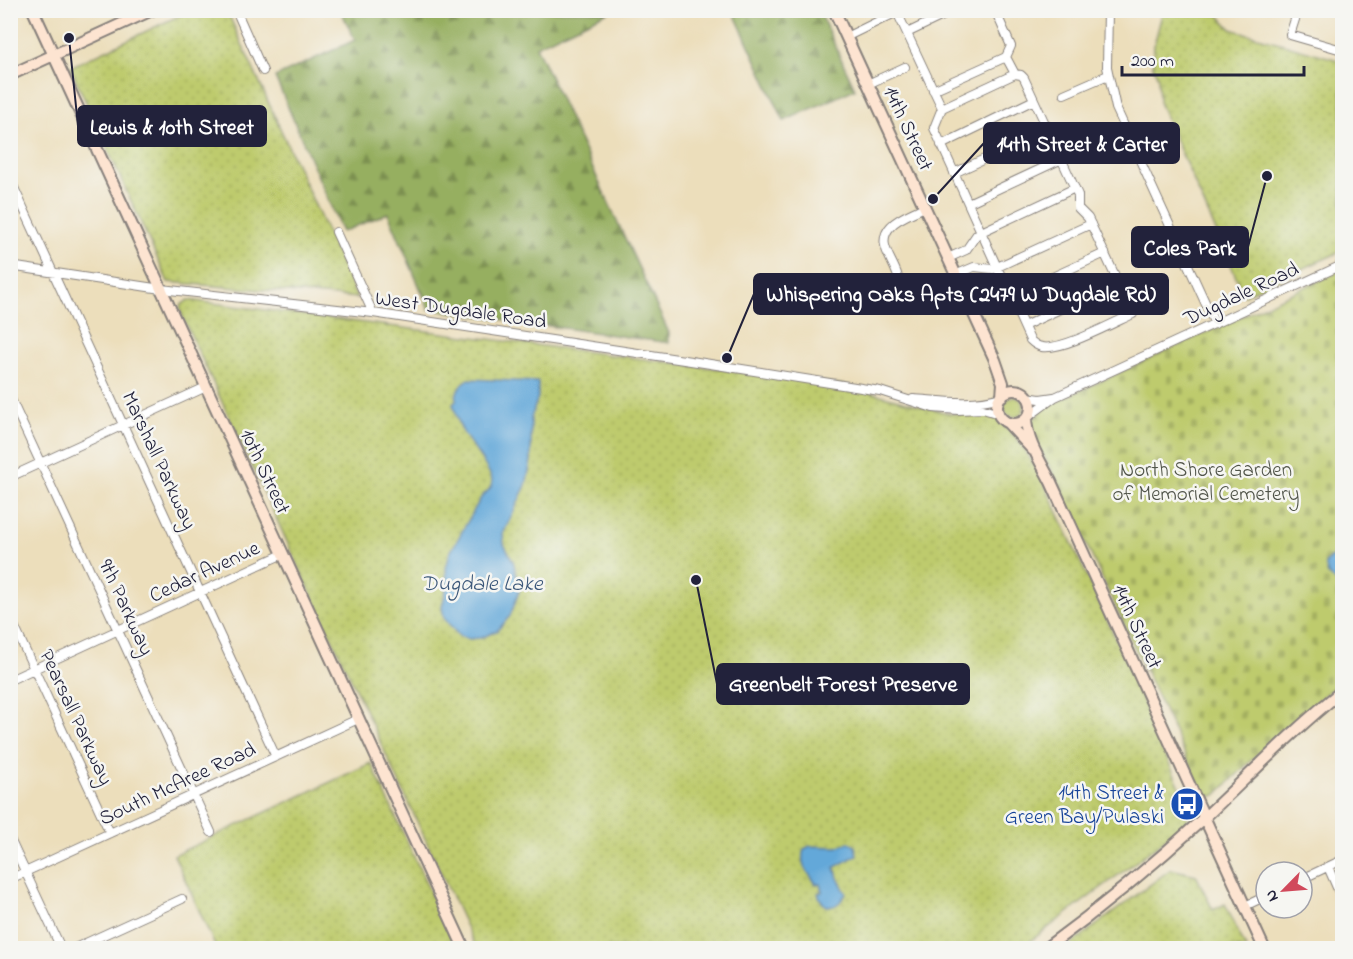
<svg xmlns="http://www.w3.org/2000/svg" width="1353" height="959" font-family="'Indie Flower',sans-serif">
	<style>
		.grass { fill: #becb6d; stroke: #707654; stroke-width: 1.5 }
		.forest { fill: url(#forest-firs); stroke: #5c684e; stroke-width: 1.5 }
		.cemetery { fill: url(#cemetery-stones); stroke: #707654; stroke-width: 1.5 }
		.park { fill: url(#park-dots); stroke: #707654; stroke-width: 1.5 }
		.water { fill: #64a8d9; stroke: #43658a; stroke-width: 1.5 }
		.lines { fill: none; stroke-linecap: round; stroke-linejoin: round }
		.street-casing { stroke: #87807b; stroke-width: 10 }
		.secondary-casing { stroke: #87807b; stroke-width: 14 }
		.street { stroke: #fff; stroke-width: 8 }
		.secondary { stroke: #fde4d1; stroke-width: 10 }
		.labels { text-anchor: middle; stroke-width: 5; stroke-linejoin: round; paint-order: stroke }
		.street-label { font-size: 21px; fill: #22223b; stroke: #f6f6f2 }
		.park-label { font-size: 21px; fill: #51554a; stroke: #f6f6f2 }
		.transit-label { font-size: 21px; fill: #164399; stroke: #f6f6f2; text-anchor: end }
		.water-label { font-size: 22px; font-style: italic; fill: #3c587a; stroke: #f6f6f2 }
		.leader { fill: none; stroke: #22223b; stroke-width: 2 }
		.callout-dot { fill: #22223b; stroke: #f6f6f2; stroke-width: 2 }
		.callout { fill: #22223b; stroke: #22223b; stroke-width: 2 }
		.callout-label { font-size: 22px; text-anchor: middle; font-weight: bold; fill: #fff }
	</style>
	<defs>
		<pattern id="forest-firs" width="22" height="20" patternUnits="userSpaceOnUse" patternTransform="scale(1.5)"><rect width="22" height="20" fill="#96af60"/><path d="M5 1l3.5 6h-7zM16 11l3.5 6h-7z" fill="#7a8e50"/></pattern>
		<pattern id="cemetery-stones" width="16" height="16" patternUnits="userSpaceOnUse" patternTransform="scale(1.5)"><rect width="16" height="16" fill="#becb6d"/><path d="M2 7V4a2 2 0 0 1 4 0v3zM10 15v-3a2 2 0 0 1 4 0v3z" fill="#a3ae5f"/></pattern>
		<pattern id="park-dots" width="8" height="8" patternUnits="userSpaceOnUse" patternTransform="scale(1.5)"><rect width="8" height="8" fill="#becb6d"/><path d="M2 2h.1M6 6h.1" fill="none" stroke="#a3ae5f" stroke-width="1.8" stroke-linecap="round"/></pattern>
	</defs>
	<rect width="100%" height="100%" fill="#f6f6f2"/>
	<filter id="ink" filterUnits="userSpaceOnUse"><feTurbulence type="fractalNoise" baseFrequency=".0167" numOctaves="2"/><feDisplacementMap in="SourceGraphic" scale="12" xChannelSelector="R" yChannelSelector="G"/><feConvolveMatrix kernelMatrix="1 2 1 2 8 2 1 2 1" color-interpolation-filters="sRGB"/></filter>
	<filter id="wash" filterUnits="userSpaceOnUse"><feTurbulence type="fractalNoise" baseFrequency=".008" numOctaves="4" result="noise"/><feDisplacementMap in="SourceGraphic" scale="24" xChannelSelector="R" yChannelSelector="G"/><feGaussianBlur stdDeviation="1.35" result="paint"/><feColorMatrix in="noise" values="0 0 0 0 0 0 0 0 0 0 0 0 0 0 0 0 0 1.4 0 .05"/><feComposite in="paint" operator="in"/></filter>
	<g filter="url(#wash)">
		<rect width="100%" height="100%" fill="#ecdebb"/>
		<!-- grass -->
		<path class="grass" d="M1004 407a10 10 0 1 1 20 0a10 10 0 1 1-20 0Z"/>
		<!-- forest -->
		<path class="forest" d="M341 11H610L536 46 669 333V343L429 309 388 213 342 232 275 77 355 40Z
			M733 11H819L855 89 784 121Z"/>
		<!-- cemetery -->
		<path class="cemetery" d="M1342 270V680L1273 739 1216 795 1209 797 1202 791 1051 469 1032 437 1031 421 1047 406Z"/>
		<!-- park -->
		<path class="park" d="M1163 10 1215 11 1231 29 1342 61V251L1244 295 1159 102 1158 78 1153 66 1154 45Z
			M189 11H227L357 298 168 282 70 67Z
			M188 300 843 385 951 414 989 412 997 417 1018 439 1041 476 1136 683 1155 732 1190 809 1186 824 1021 948H476L182 316 180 306Z
			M371 763 456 948H216L174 855Z
			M1171 869 1196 875 1213 910 1225 904 1246 948H1066Z"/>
		<!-- water -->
		<path class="water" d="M469 379 538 382V397L531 418V461L526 485 503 534 504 544 513 561 520 589 510 616 497 631 481 638 469 639 459 636 444 618 442 607 447 586 446 568 450 553 482 496C487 492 492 489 492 481 492 471 469 443 463 432 458 423 456 413 453 404L456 401C456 389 460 385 469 379Z
			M1342 554V581L1337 583 1328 575 1325 564 1330 558Z
			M849 842 855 846 857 855 835 867 838 878 846 893C838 909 824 913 818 893L822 892 820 884H816C808 871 799 866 804 849L810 846 837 847Z"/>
	</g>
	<g filter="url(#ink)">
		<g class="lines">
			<!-- street casing -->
			<g class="street-casing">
				<path id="street" d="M236 10 263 71
					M995 10 1011 46 1006 57 1015 74
					M1108 10 1107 67 1116 108 1215 324
					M1298 10 1290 35 1342 50
					M897 12 942 108
					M907 33 955 10
					M846 37 899 11
					M1015 74 1021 75 1024 78 1078 195V208L1088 218 1133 314C1113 323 1061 351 1042 347 1037 346 1034 344 1030 340L934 128 942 108Z
					M868 84 905 67
					M933 90 1006 57
					M1064 94 1108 75
					M941 145 1034 100
					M954 173 1048 130
					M10 179 276 757
					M968 203 1062 159
					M336 232 373 313
					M948 258 966 250 977 234 1075 188
					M10 266 161 289 373 313 704 363 880 391 933 408 958 410 983 409 999 414
					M955 275 974 267 993 269 1091 224
					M1011 296 1105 253
					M885 308C890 302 897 296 898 289 904 267 871 247 891 226 899 217 913 213 924 207
					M1024 326 1118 282
					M10 397 211 832
					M1027 397 1040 399 1054 397
					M913 399C943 401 971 406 1001 397
					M1029 416 1055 397 1342 265
					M10 477 206 387
					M10 617 110 833
					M10 680 283 554
					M10 839 61 948
					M1328 867 1342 899
					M10 879 358 719
					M1302 879 1342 860
					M1245 906 1266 896
					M75 948 182 899"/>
			</g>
			<!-- secondary casing -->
			<g class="secondary-casing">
				<path id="secondary" d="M33 10 464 948
					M834 10 995 360 1003 383 1002 396
					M10 75 152 10
					M997 407a17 17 0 1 1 34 0a17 17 0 1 1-34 0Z
					M1026 419C1027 442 1041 462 1051 482L1264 948
					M1008 423 1033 450
					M1046 948C1101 908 1154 864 1204 818 1250 775 1293 730 1342 691"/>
			</g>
			<!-- street -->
			<use href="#street" class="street"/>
			<!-- secondary -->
			<use href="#secondary" class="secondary"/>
		</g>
	</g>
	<!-- icons -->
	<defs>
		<g id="bus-disc" transform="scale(1.725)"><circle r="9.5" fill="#1a4fb4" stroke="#f6f6f2"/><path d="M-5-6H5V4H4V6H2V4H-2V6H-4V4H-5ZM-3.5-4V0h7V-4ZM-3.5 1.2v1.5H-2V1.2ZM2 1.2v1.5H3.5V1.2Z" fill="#fff"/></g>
	</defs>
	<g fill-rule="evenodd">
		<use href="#bus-disc" x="1187" y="804"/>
	</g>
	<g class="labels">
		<!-- street labels -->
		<g class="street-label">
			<text transform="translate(909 128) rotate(65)" y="7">14th Street</text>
			<text transform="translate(1241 293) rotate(-25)" y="7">Dugdale Road</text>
			<text transform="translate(461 309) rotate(8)" y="7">West Dugdale Road</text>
			<text transform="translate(160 460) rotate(65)" y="7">Marshall Parkway</text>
			<text transform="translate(266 471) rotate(65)" y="7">10th Street</text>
			<text transform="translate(204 571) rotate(-25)" y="7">Cedar Avenue</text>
			<text transform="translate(127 607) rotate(65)" y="7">9th Parkway</text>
			<text transform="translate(1138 626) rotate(65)" y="7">14th Street</text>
			<text transform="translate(77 717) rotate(65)" y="7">Pearsall Parkway</text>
			<text transform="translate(177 783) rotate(-25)" y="7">South McAree Road</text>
		</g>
		<!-- park labels -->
		<g class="park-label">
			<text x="1206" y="476">North Shore Garden<tspan x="1206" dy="24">of Memorial Cemetery</tspan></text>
		</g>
		<!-- transit labels -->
		<g class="transit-label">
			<text x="1164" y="799">14th Street &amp;<tspan x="1164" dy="24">Green Bay/Pulaski</tspan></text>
		</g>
		<!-- water labels -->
		<g class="water-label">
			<text x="482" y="590">Dugdale Lake</text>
		</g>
	</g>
	<!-- callouts -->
	<path class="leader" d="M69 38L78 126M933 199L984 143M1267 176L1248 247M727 358L754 294M696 580L717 684"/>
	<g class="callout-dot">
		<circle cx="69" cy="38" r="6"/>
		<circle cx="933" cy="199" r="6"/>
		<circle cx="1267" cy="176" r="6"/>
		<circle cx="727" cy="358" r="6"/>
		<circle cx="696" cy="580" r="6"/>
	</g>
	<g class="callout">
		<rect x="78" y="106" width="188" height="40" rx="6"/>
		<rect x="984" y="123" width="195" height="40" rx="6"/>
		<rect x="1132" y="227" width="116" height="40" rx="6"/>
		<rect x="754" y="274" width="414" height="40" rx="6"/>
		<rect x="717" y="664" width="252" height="40" rx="6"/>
	</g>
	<g class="callout-label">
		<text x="172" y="134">Lewis &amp; 10th Street</text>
		<text x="1082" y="151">14th Street &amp; Carter</text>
		<text x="1190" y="255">Coles Park</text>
		<text x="961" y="301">Whispering Oaks Apts (2479 W Dugdale Rd)</text>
		<text x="843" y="691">Greenbelt Forest Preserve</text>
	</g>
	<!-- margin -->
	<rect width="1353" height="959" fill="none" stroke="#f6f6f2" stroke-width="36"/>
	<!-- north arrow -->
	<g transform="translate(1284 890) rotate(245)"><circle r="28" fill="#f6f6f2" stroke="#a1a1a9" stroke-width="1.5"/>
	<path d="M0-4.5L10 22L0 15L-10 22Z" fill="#d1495b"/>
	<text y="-9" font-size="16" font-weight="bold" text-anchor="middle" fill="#22223b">N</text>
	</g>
	<!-- scale -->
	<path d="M1122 66v9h182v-9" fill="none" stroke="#22223b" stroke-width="3"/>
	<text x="1131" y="66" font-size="18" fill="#22223b" stroke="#f6f6f2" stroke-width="4.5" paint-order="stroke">200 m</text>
</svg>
